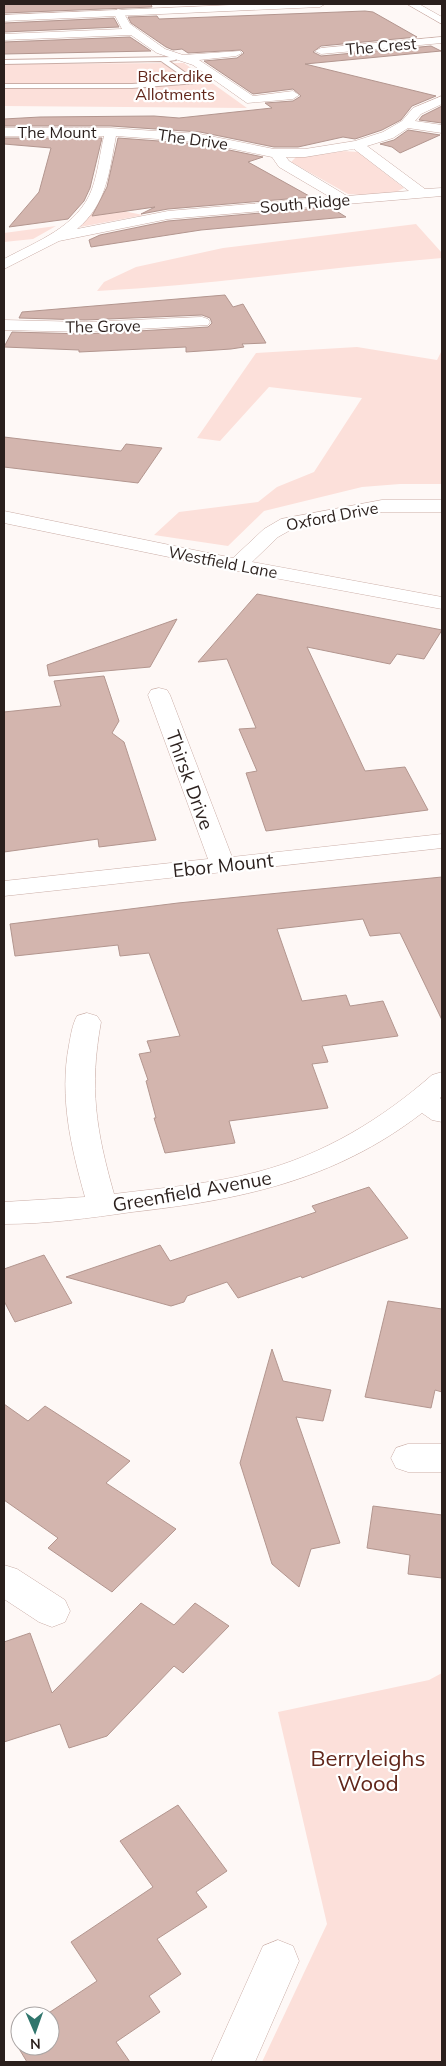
<svg xmlns="http://www.w3.org/2000/svg" width="446" height="2066" font-family="Mulish,sans-serif">
	<style>
		.green { fill: #fce0da }
		.building { fill: #d3b5ae; stroke: #b3968f }
		.lines { fill: none; stroke-linecap: round; stroke-linejoin: round }
		.service-casing { stroke: #caada6; stroke-width: 2 }
		.minor-casing { stroke: #caada6; stroke-width: 1 }
		.tertiary-casing { stroke: #caada6; stroke-width: 1 }
		.service { fill: #fff; fill-rule: evenodd }
		.minor { fill: #fff; fill-rule: evenodd }
		.tertiary { fill: #fff; fill-rule: evenodd }
		.labels { text-anchor: middle; stroke-width: 4.5; stroke-linejoin: round; paint-order: stroke }
		.far-street-label { font-size: 16px; fill: #2a1f1c; stroke: #fff }
		.far-park-label { font-size: 16px; fill: #61261a; stroke: #fff }
		.street-label { font-size: 19px; fill: #2a1f1c; stroke: #fff }
		.near-park-label { font-size: 22px; fill: #61261a; stroke: #fff }
	</style>
	<rect width="100%" height="100%" fill="#fef8f6"/>
	<!-- green -->
	<path class="green" d="M184 63 247 108 4 106V64Z
		M343 151 358 152 404 188 396 192 362 195 348 194 291 162 296 157Z
		M98 206 143 215H144L80 227Z
		M416 224 442 253V258C327 267 213 285 97 291L104 282 136 267 223 248Z
		M56 226 33 239 4 242V233Z
		M357 347 437 360 442 350V484H400L362 487 264 511 228 546 154 535 179 512 258 502 277 487 314 472 362 398 269 387 220 441 197 438 256 353Z
		M442 1673V2062H262L327 1924 278 1712 429 1680Z"/>
	<!-- building -->
	<path class="building" d="M4 4H151L152 7 4 13Z
		M365 11 373 12 417 37 321 46 313 52 321 56 431 46 441 51 305 64 436 96 412 106 401 120 382 130 355 139 343 137 298 147H274L200 132 111 126H4V119L40 117 154 116 179 118 272 108 265 103 293 101 301 96 293 89 253 94 204 61 237 58 244 53 241 50 188 53 182 49 173 50 166 47 131 23 128 17 157 16 159 19Z
		M114 18 119 27 4 32V23Z
		M130 37 151 51 4 54V42Z
		M442 106V123L419 120 422 116Z
		M408 130 440 135 400 153 392 147 380 144 394 140Z
		M4 138H102L90 188 84 201 68 219 9 227 39 192 51 148 4 144Z
		M118 138 200 144 263 157 248 162 311 197 168 209 141 214 155 207 92 216 107 187Z
		M330 207 346 217 201 230 91 247 89 240 100 235 168 221Z
		M225 295 233 307 243 304 266 343 242 344 244 347 231 349 186 352V347L79 352V350L4 347 12 332 85 334 208 327 212 323 210 318 202 315 85 320 19 318 22 312Z
		M4 437 121 451 126 444 162 448 138 483 4 467Z
		M257 594 442 630 424 659 397 654 390 664 307 647 365 771 405 767 428 810 266 831 246 773 257 771 239 729 256 728 227 659 198 662Z
		M177 619 150 667 49 676 47 665Z
		M104 676 119 721 112 733 124 742 156 840 99 847 98 839 4 852V712L61 706 54 681Z
		M442 877V1020L400 933 370 936 363 919 277 929 302 1001 346 995 350 1006 383 1001 398 1036 322 1046 328 1062 312 1064 328 1108 229 1121 235 1143 165 1153 154 1118H156L146 1081 148 1080 139 1054 151 1052 147 1041 180 1036 149 953 120 956 118 945 15 956 10 924 178 903Z
		M369 1187 408 1238 302 1278 301 1276 238 1298 227 1282 187 1296 184 1302 171 1306 66 1277 160 1245 170 1261 316 1212 312 1206Z
		M44 1255 72 1303 15 1322 4 1301V1269Z
		M388 1301 442 1309V1392L435 1390 431 1408 365 1397Z
		M272 1349 283 1381 331 1390 323 1421 296 1417 340 1543 311 1549 299 1587 272 1564 240 1463Z
		M4 1404 28 1421 45 1406 130 1461 106 1483 176 1529 112 1592 48 1548 58 1538 4 1500Z
		M373 1506 442 1515V1578L408 1574 410 1555 367 1548Z
		M141 1603 174 1625 195 1603 229 1626 183 1673 174 1666 107 1736 69 1748 60 1724 4 1742V1642L30 1633 52 1693Z
		M178 1805 227 1871 196 1892 207 1907 157 1939 181 1974 149 1996 160 2012 116 2042 130 2062H27L12 2037 20 2032V2046H50V2016H44L97 1981 71 1942 153 1887 120 1841Z"/>
	<g class="lines">
		<!-- service casing -->
		<g class="service-casing">
			<path id="service" d="M174 57 176 60 169 61 197 81V83L132 88H4V84H132L188 80 161 61 4 64V60Z"/>
		</g>
		<!-- minor casing -->
		<g class="minor-casing">
			<path id="minor" d="M407 4H419L442 17V24Z
				M118 9 122 10 130 24 165 49 183 55 240 51 242 53 236 56 199 60 253 96 293 91 299 95 293 99 247 103 193 65 157 53 131 35 4 40V34L122 29 113 12Z
				M442 37V43L321 54 315 51 321 48Z
				M442 96V104L421 114 415 121 442 125V133L408 128 393 138 367 146 425 189 442 188V196L168 219 59 241 4 269V259C37 241 78 227 92 189 98 172 100 153 104 136H4V128H111L200 134 274 149H305L355 141 383 132 402 121 413 108ZM116 136 200 142 272 157 279 167 330 197 168 211 77 229C107 204 109 172 116 136ZM354 149 409 191 347 196 289 161 286 157H305Z
				M202 317 208 319 210 322 208 325 85 332 4 330V320L85 322Z
				M382 500H442V512H382L294 528 278 537 252 562 442 597V609L237 571 4 523V511L233 558 264 529 281 519Z
				M159 688 167 690 170 695 232 857 442 834V848L4 896V881L208 859 148 695 151 690Z
				M87 1013 97 1016 101 1022C89 1088 96 1130 114 1194 162 1188 211 1184 257 1172 323 1155 382 1119 432 1075L442 1072V1096L440 1098 442 1100V1122L432 1120 422 1113C334 1181 239 1200 132 1212 90 1218 47 1224 4 1224V1202L85 1197C71 1147 59 1097 69 1045 71 1035 72 1025 77 1016Z
				M408 1444H442V1472H408L396 1468 391 1458 396 1448Z
				M4 1565 17 1569 65 1600 70 1611 65 1622 52 1627 39 1622 4 1599Z
				M278 1940 293 1946 299 1961 255 2062H211L263 1946Z"/>
		</g>
		<!-- tertiary casing -->
		<g class="tertiary-casing">
			<path id="tertiary" d="M254 4H325L320 7 4 21V15Z"/>
		</g>
		<!-- service -->
		<use href="#service" class="service"/>
		<!-- minor -->
		<use href="#minor" class="minor"/>
		<!-- tertiary -->
		<use href="#tertiary" class="tertiary"/>
	</g>
	<g class="labels">
		<!-- far-street labels -->
		<g class="far-street-label">
			<text transform="translate(381 46) rotate(-5)" y="6">The Crest</text>
			<text x="57" y="138">The Mount</text>
			<text transform="translate(193 139) rotate(8)" y="6">The Drive</text>
			<text transform="translate(305 203) rotate(-5)" y="6">South Ridge</text>
			<text transform="translate(103 326) rotate(-1)" y="6">The Grove</text>
			<text transform="translate(332 516) rotate(-11)" y="6">Oxford Drive</text>
			<text transform="translate(223 562) rotate(11)" y="6">Westfield Lane</text>
		</g>
		<!-- far-park labels -->
		<g class="far-park-label">
			<text x="175" y="82">Bickerdike<tspan x="175" dy="18">Allotments</tspan></text>
		</g>
		<!-- street labels -->
		<g class="street-label">
			<text transform="translate(190 780) rotate(70)" y="7">Thirsk Drive</text>
			<text transform="translate(223 865) rotate(-6)" y="7">Ebor Mount</text>
			<text transform="translate(192 1191) rotate(-10)" y="7">Greenfield Avenue</text>
		</g>
		<!-- near-park labels -->
		<g class="near-park-label">
			<text x="368" y="1766">Berryleighs<tspan x="368" dy="25">Wood</tspan></text>
		</g>
	</g>
	<!-- border -->
	<rect width="446" height="2066" fill="none" stroke="#2a1f1c" stroke-width="10"/>
	<!-- north arrow -->
	<g transform="translate(35 2031) rotate(178)"><circle r="24" fill="#ffffff" stroke="#aaa5a4"/>
	<path d="M0-4L9 19L0 12L-9 19Z" fill="#30766d"/>
	<text y="-8" font-size="14" font-weight="bold" text-anchor="middle" fill="#2a1f1c">N</text>
	</g>
</svg>
